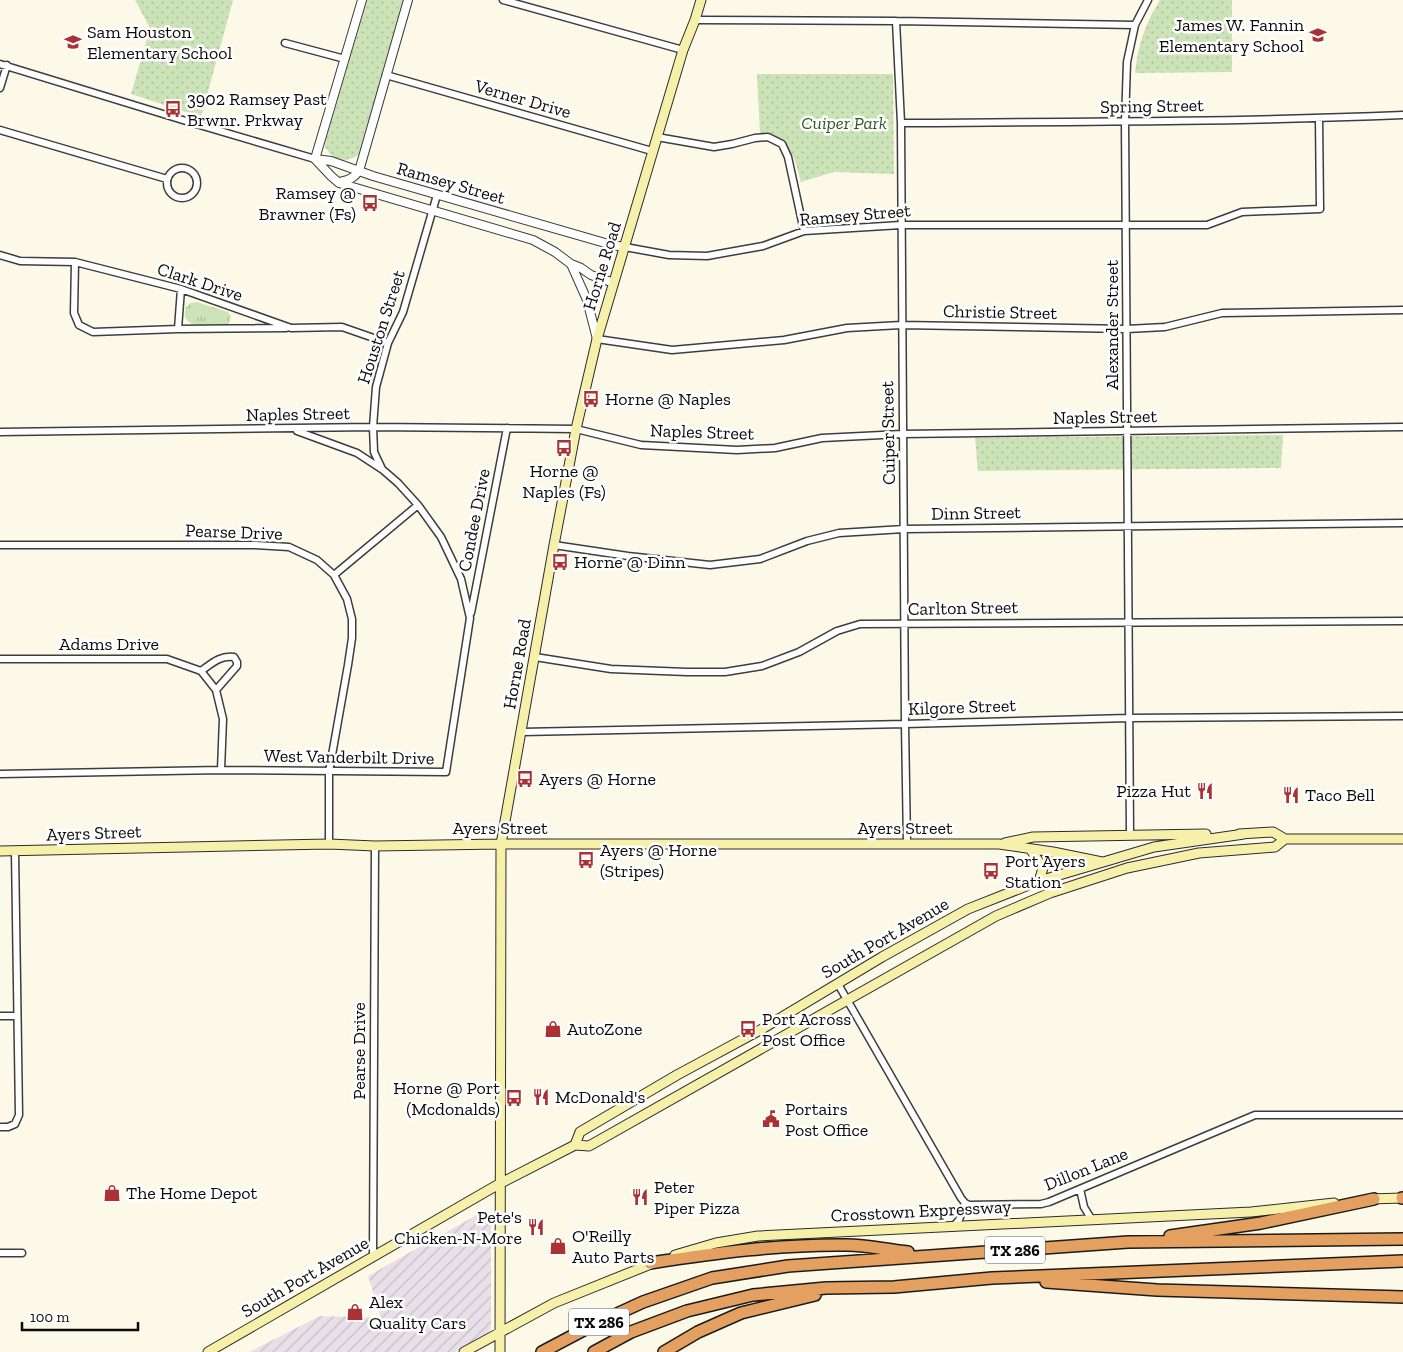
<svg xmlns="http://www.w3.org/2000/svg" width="1403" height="1352" font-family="'Zilla Slab',serif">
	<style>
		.industrial { fill: url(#industrial-furrows) }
		.grass { fill: url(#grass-tufts) }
		.park { fill: url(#park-dots) }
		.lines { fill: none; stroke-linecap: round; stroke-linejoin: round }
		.minor-casing { stroke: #3d3d3d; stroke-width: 9 }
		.tertiary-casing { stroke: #3d3d3d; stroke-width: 10 }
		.secondary-casing { stroke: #2c2c2c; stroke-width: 11 }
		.motorway-casing { stroke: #1b1b1b; stroke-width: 14 }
		.minor { stroke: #fff; stroke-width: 6 }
		.tertiary { stroke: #fff; stroke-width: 8 }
		.secondary { stroke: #f6f0ab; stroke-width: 9 }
		.motorway { stroke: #e4a060; stroke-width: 11 }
		.labels { text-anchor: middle; stroke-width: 5; stroke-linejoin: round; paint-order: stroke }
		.shield { fill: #fff; stroke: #545454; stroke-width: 1 }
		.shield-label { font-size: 16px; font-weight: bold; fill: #0a0a0a }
		.poi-label { font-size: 18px; fill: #0a0a0a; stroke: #fff; text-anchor: start }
		.street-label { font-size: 18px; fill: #0a0a0a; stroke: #fff }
		.park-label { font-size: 18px; font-style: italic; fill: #2c5922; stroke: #fff }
	</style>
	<defs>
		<pattern id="industrial-furrows" width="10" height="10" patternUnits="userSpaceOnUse" patternTransform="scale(1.25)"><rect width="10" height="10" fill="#e8dfe8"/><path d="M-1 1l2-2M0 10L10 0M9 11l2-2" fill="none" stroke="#c6bec6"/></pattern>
		<pattern id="grass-tufts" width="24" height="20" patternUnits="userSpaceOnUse" patternTransform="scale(1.25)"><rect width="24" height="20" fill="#cce2b7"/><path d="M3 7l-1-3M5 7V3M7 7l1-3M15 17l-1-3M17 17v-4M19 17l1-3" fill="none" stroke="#aec19c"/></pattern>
		<pattern id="park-dots" width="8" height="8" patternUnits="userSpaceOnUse" patternTransform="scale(1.25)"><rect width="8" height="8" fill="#cce2b7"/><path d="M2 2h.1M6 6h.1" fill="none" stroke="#aec19c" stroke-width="1.8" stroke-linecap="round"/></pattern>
	</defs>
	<rect width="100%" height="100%" fill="#fdf9e9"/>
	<!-- industrial -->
	<path class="industrial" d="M482 1212H486L491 1217V1328L487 1334 455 1352H249L320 1316 381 1318 368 1276Z"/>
	<!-- grass -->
	<path class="grass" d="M197 302 228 312 231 316 229 323 226 326C211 325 178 331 186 307L190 303Z"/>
	<!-- park -->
	<path class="park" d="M135 0H233L201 117 131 94 150 28Z
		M367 0H404L358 155C348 163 333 162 327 149H325V143Z
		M1160 0H1232V72L1135 73C1138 45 1145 24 1160 0Z
		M757 74H893L894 174 834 172 801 182C794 156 791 137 760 134Z
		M1283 435 1281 468 978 471 975 438Z"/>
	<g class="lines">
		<!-- minor casing -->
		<g class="minor-casing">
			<path id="minor" d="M503 0 683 50
				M695 20 896 21 1135 25
				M896 21 901 123 905 724 907 844
				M285 43 345 59
				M0 64 186 121 315 159
				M386 75 652 151
				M0 88 7 65
				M901 123C1068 122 1236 122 1403 115
				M0 130 167 179
				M657 137 714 147 732 144 755 138 768 137 782 144 788 157 804 231
				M167 183a15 15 0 1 1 30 0a15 15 0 1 1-30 0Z
				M625 247 669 255 707 256 763 246 804 231 901 225H1207L1242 212 1320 209 1319 118
				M0 255 20 261 75 262 181 289 291 328 342 327 388 343
				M75 262 74 313 79 325 93 332 178 329 286 328
				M178 329 181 289
				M597 339 672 350 784 340 847 328 901 325 1127 329 1165 327 1222 313 1403 310
				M0 432 373 427 576 429 641 445 737 450 775 448 822 438 902 434 1403 427
				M382 469 374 452 373 427 376 387 388 343 403 312 437 195
				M0 545H255L289 547 317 560 334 575 347 599 352 619V638L348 665 329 772V844
				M554 545 628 556 710 565 760 559 807 541 839 533 904 529 1403 523
				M334 575 418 505
				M471 613 507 428
				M535 657 611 669 687 672H725L762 666 799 652 837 631 860 624 1403 621
				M0 659H167L201 671 216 690 223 719 221 770
				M201 671C211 664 220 655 234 657L237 662V666L216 690
				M522 732 905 724 1129 718 1403 716
				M0 774 221 770 446 772 470 618 461 579 441 537 418 505 398 483 383 470 357 453 297 431
				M1130 835 1125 122 1127 62 1135 25 1148 0
				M838 984 961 1198 965 1203 969 1205 1041 1204 1049 1202 1255 1115H1403
				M0 1016H16
				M0 1127H8L15 1124 19 1115 15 851
				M1080 1189 1084 1207 1092 1220
				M953 1227 959 1220 965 1203
				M0 1253H22
				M373 1256 375 846"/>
		</g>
		<!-- tertiary casing -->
		<g class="tertiary-casing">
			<path id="tertiary" d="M315 159 331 176 339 183 533 240 555 252 571 264 581 268 591 275 614 283
				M315 159 331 161 373 176 612 245 625 247
				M315 159 362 0
				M340 182C349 180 354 178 359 171L408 0
				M571 264 587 300 597 339"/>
		</g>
		<!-- secondary casing -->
		<g class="secondary-casing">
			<path id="secondary" d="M1239 834 1273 832 1285 839H1403
				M1005 843 1033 837 1206 834
				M1031 850 1043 868 1039 881
				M0 851 329 844 375 846 501 844H999L1053 852 1102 862
				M575 1145 580 1132 677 1075 762 1029 882 957 968 909 1039 881 1154 847 1244 834
				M1369 1199 1403 1198
				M675 1255 716 1243 758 1236 1251 1212 1334 1203
				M208 1352 499 1184 575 1145 589 1146 996 916 1050 893 1127 868 1199 853 1275 847 1285 839
				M464 1352 554 1303 656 1262
				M500 1352 501 844 554 545 576 429 597 339 683 50 695 20 701 0"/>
		</g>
		<!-- motorway casing -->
		<g class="motorway-casing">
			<path id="motorway" d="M1402 1198H1403
				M1170 1236 1261 1223 1374 1199
				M650 1263C715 1253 781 1244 847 1245 867 1245 888 1250 908 1252
				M1046 1282 1157 1290 1403 1297
				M542 1352 595 1324 643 1302 712 1278 788 1266 1128 1242 1403 1239
				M594 1352 631 1332 687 1311 753 1295 826 1288 894 1287 992 1278 1403 1261
				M664 1352 698 1332 741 1313 815 1295"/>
		</g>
		<!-- minor -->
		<use href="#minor" class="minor"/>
		<!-- tertiary -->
		<use href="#tertiary" class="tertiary"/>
		<!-- secondary -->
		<use href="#secondary" class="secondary"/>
		<!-- motorway -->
		<use href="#motorway" class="motorway"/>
	</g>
	<!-- icons -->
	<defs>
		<g id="school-bare" transform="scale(1.35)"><path d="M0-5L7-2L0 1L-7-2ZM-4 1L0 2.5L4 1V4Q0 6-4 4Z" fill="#aa3234" stroke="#fff" stroke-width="2.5" paint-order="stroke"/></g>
		<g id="bus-bare" transform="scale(1.35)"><path d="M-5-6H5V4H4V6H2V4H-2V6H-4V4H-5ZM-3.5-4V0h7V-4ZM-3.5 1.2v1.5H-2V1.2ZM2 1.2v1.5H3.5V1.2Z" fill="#aa3234" stroke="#fff" stroke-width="2.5" paint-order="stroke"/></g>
		<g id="restaurant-bare" transform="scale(1.35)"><path d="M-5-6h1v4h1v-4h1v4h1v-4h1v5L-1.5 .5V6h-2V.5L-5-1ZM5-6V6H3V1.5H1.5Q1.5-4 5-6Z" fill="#aa3234" stroke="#fff" stroke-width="2.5" paint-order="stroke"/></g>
		<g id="shop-bare" transform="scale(1.35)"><path d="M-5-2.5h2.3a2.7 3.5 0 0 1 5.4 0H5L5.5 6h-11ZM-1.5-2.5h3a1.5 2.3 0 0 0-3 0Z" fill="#aa3234" stroke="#fff" stroke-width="2.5" paint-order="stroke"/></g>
		<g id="civic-bare" transform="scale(1.35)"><path d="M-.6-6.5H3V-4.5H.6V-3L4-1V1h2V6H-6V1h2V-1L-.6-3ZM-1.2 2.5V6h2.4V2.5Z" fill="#aa3234" stroke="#fff" stroke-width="2.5" paint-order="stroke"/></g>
	</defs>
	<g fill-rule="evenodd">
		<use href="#school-bare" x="1318" y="35"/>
		<use href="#school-bare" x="73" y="42"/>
		<use href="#bus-bare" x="173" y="109"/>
		<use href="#bus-bare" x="370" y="203"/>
		<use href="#bus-bare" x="591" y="399"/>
		<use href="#bus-bare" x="564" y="448"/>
		<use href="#bus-bare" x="560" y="562"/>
		<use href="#bus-bare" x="525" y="779"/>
		<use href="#restaurant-bare" x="1205" y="791"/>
		<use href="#restaurant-bare" x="1291" y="795"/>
		<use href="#bus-bare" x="586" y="860"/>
		<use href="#bus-bare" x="991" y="871"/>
		<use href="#shop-bare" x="553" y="1029"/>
		<use href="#bus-bare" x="748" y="1029"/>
		<use href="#restaurant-bare" x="541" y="1097"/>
		<use href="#bus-bare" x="514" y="1098"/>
		<use href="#civic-bare" x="771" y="1119"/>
		<use href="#shop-bare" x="112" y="1193"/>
		<use href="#restaurant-bare" x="640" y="1197"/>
		<use href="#restaurant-bare" x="536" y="1227"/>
		<use href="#shop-bare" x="558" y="1246"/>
		<use href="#shop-bare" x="355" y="1312"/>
	</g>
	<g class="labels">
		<!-- shield labels -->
		<g class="shield">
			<rect x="985" y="1236.5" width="60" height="27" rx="4"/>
			<rect x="569" y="1308.5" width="60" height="27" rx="4"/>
		</g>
		<g class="shield-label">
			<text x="1015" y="1256">TX 286</text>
			<text x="599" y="1328">TX 286</text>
		</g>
		<!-- poi labels -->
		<g class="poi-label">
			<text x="1304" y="31" text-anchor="end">James W. Fannin<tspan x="1304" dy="21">Elementary School</tspan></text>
			<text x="87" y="38">Sam Houston<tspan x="87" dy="21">Elementary School</tspan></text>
			<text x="187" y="105">3902 Ramsey Past<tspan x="187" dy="21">Brwnr. Prkway</tspan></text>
			<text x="356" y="199" text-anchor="end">Ramsey @<tspan x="356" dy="21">Brawner (Fs)</tspan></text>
			<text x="605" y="405">Horne @ Naples</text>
			<text x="564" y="477" text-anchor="middle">Horne @<tspan x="564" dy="21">Naples (Fs)</tspan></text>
			<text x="574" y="568">Horne @ Dinn</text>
			<text x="539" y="785">Ayers @ Horne</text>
			<text x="1191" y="797" text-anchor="end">Pizza Hut</text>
			<text x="1305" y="801">Taco Bell</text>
			<text x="600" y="856">Ayers @ Horne<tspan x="600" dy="21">(Stripes)</tspan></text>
			<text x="1005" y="867">Port Ayers<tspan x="1005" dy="21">Station</tspan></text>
			<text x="762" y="1025">Port Across<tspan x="762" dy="21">Post Office</tspan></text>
			<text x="567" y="1035">AutoZone</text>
			<text x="500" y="1094" text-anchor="end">Horne @ Port<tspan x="500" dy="21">(Mcdonalds)</tspan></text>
			<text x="555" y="1103">McDonald's</text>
			<text x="785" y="1115">Portairs<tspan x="785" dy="21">Post Office</tspan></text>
			<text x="654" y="1193">Peter<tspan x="654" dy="21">Piper Pizza</tspan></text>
			<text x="126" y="1199">The Home Depot</text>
			<text x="522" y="1223" text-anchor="end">Pete's<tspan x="522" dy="21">Chicken-N-More</tspan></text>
			<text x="572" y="1242">O'Reilly<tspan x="572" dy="21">Auto Parts</tspan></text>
			<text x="369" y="1308">Alex<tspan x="369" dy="21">Quality Cars</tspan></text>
		</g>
		<!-- street labels -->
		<g class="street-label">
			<text transform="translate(523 99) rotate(16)" y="6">Verner Drive</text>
			<text transform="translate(1152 106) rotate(-1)" y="6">Spring Street</text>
			<text transform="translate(451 183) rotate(16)" y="6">Ramsey Street</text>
			<text transform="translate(855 215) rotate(-5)" y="6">Ramsey Street</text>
			<text transform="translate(602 266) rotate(-73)" y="6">Horne Road</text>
			<text transform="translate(200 282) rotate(18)" y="6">Clark Drive</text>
			<text transform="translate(1000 312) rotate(1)" y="6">Christie Street</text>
			<text transform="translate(1112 325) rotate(-90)" y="6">Alexander Street</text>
			<text transform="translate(381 327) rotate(-72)" y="6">Houston Street</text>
			<text transform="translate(298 414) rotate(-1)" y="6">Naples Street</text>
			<text transform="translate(1105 417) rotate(-1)" y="6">Naples Street</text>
			<text transform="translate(702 432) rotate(2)" y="6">Naples Street</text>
			<text transform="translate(888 433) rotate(-91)" y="6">Cuiper Street</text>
			<text transform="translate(976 513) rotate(-1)" y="6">Dinn Street</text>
			<text transform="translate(474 520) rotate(-79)" y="6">Condee Drive</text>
			<text transform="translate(234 532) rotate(2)" y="6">Pearse Drive</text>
			<text transform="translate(963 608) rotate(-1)" y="6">Carlton Street</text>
			<text x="109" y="650">Adams Drive</text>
			<text transform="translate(517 664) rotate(-80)" y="6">Horne Road</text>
			<text transform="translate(962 707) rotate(-2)" y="6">Kilgore Street</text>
			<text transform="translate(349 757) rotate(1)" y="6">West Vanderbilt Drive</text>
			<text x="500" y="834">Ayers Street</text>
			<text x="905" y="834">Ayers Street</text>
			<text transform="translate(94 833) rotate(-2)" y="6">Ayers Street</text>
			<text transform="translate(885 938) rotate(-30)" y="6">South Port Avenue</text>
			<text transform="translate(359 1051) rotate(-90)" y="6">Pearse Drive</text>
			<text transform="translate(1086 1169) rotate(-22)" y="6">Dillon Lane</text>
			<text transform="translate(921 1211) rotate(-3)" y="6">Crosstown Expressway</text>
			<text transform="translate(305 1277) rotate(-30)" y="6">South Port Avenue</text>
		</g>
		<!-- park labels -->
		<g class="park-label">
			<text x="844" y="129">Cuiper Park</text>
		</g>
	</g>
	<!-- scale -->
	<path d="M22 1322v8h116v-8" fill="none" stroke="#0a0a0a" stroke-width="2.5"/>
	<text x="30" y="1322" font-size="15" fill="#0a0a0a" stroke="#ffffff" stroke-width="4" paint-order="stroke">100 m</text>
</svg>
